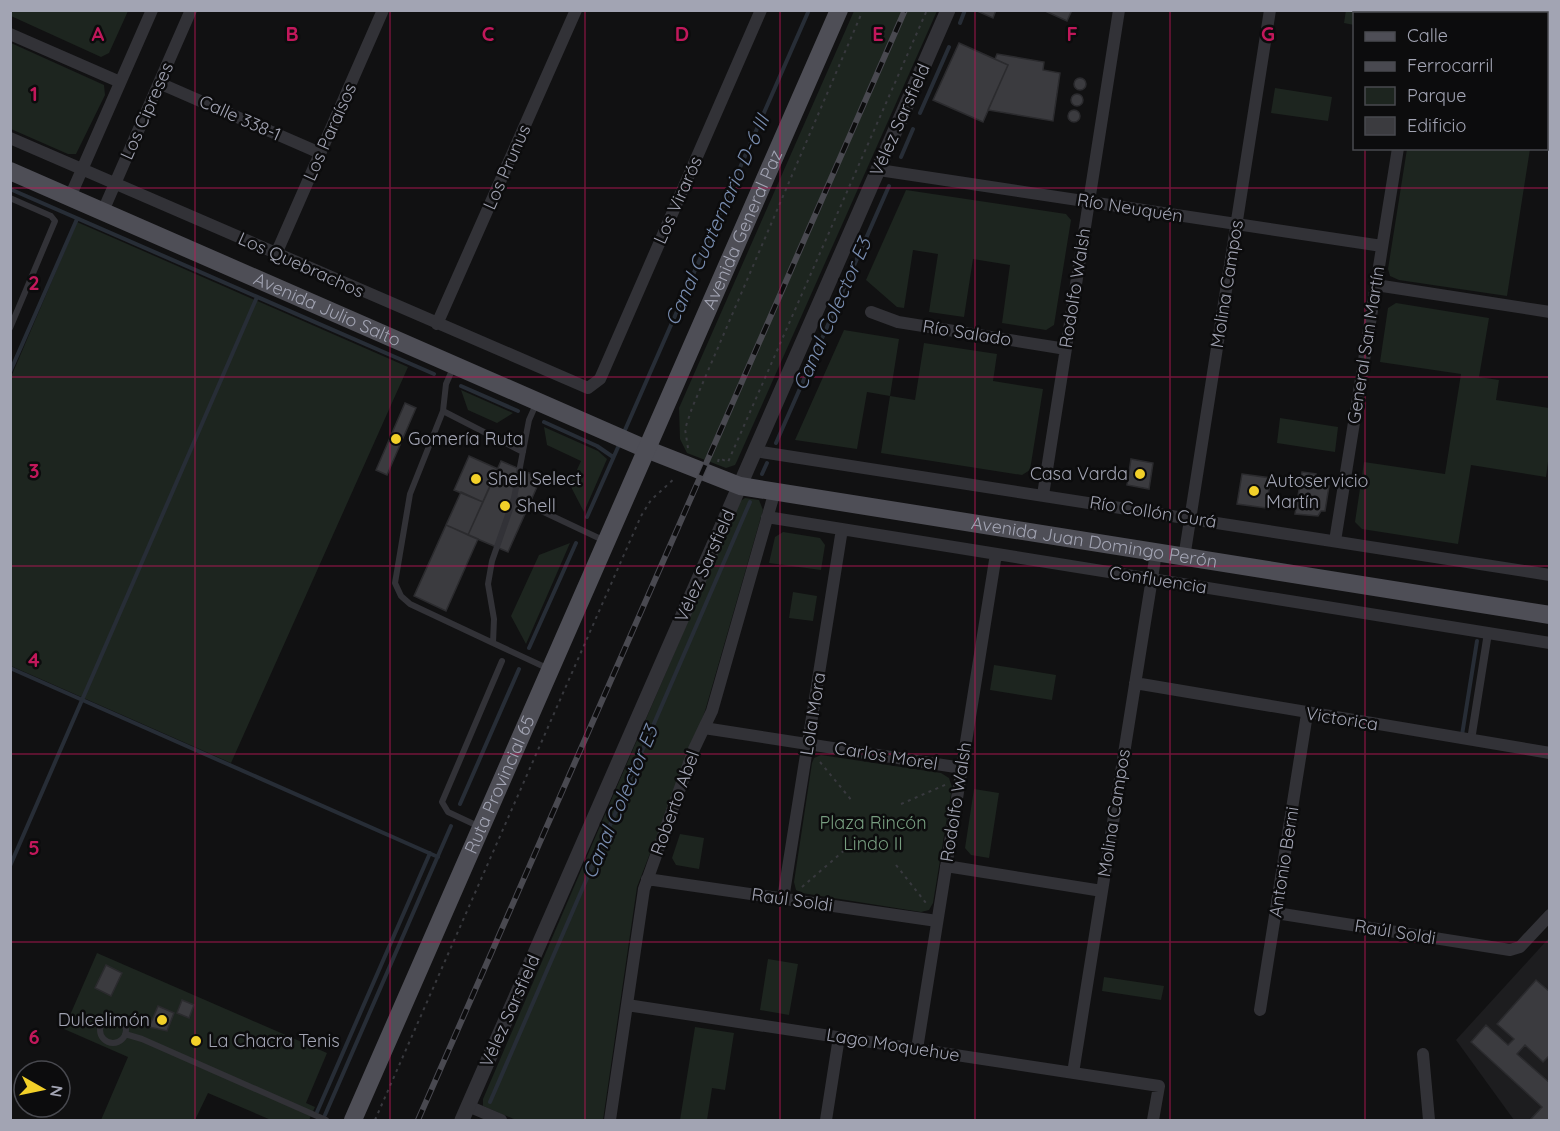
<svg xmlns="http://www.w3.org/2000/svg" width="1560" height="1131" font-family="Quicksand,sans-serif">
	<style>
		.built { fill: #1d1d1f }
		.green { fill: #1d251f }
		.lines { fill: none; stroke-linecap: round; stroke-linejoin: round }
		.stream { stroke: #272d36; stroke-width: 4 }
		.building { fill: #3b3b3f; stroke: #2b2b2e; stroke-width: 1.5 }
		.path { stroke: #38393e; stroke-width: 2; stroke-dasharray: 3 4.5; stroke-linecap: butt }
		.service { stroke: #323237; stroke-width: 6 }
		.pedestrian { stroke: #323237; stroke-width: 8 }
		.minor { stroke: #323237; stroke-width: 12 }
		.tertiary { stroke: #323237; stroke-width: 15 }
		.primary { stroke: #4e4e56; stroke-width: 18 }
		.rail-casing { stroke: #494950; stroke-width: 6 }
		.rail { stroke: #0c0c0d; stroke-width: 4; stroke-dasharray: 11; stroke-linecap: butt }
		.grid { fill: none; stroke: #c2185b; stroke-width: 1.5; stroke-opacity: 0.55 }
		.poi-dot { fill: #f2d029; stroke: #0c0c0d; stroke-width: 2 }
		.labels { text-anchor: middle; stroke-width: 5; stroke-linejoin: round; paint-order: stroke }
		.street-label { font-size: 18px; fill: #a2a4b3; stroke: #0c0c0d }
		.poi-label { font-size: 18px; fill: #a2a4b3; stroke: #0c0c0d; text-anchor: start }
		.park-label { font-size: 18px; fill: #789f81; stroke: #0c0c0d }
		.water-label { font-size: 20px; font-style: italic; fill: #788caf; stroke: #0c0c0d }
		.grid-label { font-size: 20px; text-anchor: middle; font-weight: bold; fill: #c2185b; stroke: #0c0c0d; stroke-width: 5; stroke-linejoin: round; paint-order: stroke }
	</style>
	<rect width="100%" height="100%" fill="#111112"/>
	<!-- built -->
	<path class="built" d="M1549 938V1120H1514L1456 1040Z"/>
	<!-- green -->
	<path class="green" d="M1346 10H1404V11L1403 13 1354 14V25L1344 23Z
		M1429 10 1549 11V65H1547L1546 14 1428 13Z
		M10 11 11 10 128 11 109 53 101 57 11 16Z
		M854 11H937L737 461 735 465 726 468 687 453 680 439 679 408Z
		M11 43 104 85 105 95 76 154H68L11 129Z
		M1275 88 1332 97 1328 121 1271 113Z
		M1407 149H1530L1507 296 1399 280 1390 276 1388 269Z
		M906 190 1066 214 1071 220 1054 325 1046 330 1002 323 1010 265 973 259 964 317 929 312 938 254 913 250 904 308 897 307 866 280Z
		M77 222 408 367 231 763 11 666V377Z
		M1396 303 1489 318 1479 377 1499 380 1496 400 1549 408V454L1546 477 1471 465 1458 544 1362 529 1355 522 1364 462 1445 474 1461 374 1380 362 1388 308Z
		M844 330 899 339 890 396 915 400 924 343 997 354 993 381 1043 389 1030 470 1022 475 881 453 890 396 867 392 857 449 795 440Z
		M461 390 513 413 497 423 468 410Z
		M1280 418 1338 427 1335 452 1277 443Z
		M544 427 598 451 607 459 584 512 570 485 581 461 547 445Z
		M745 498 759 500 763 510 705 711 637 887 603 1120H516L483 1106V1099L739 502Z
		M783 532 820 538 825 545 821 570 769 563 775 537Z
		M570 543 526 644 511 616 539 555Z
		M793 592 817 596 813 621 789 618Z
		M994 665 1056 675 1052 700 990 690Z
		M821 755 941 773 949 778 952 787 933 903 929 910 921 912 802 893 796 890 794 882 812 763 814 758Z
		M974 789 999 793 989 858 971 855 965 848Z
		M680 834 704 838 699 869 676 865 672 858Z
		M97 953 327 1053 306 1103 315 1107 309 1120H271L208 1093 195 1120H101L128 1057 64 1029Z
		M768 959 798 964 789 1015 760 1010Z
		M1104 977 1164 986 1161 1000 1102 991Z
		M695 1027 734 1033 725 1090 712 1088 707 1120H680Z"/>
	<g class="lines">
		<!-- stream -->
		<path class="stream" d="M960 23 965 10
			M920 113 949 47
			M901 157 913 129
			M10 189 434 374
			M10 372 77 219
			M461 386 518 411
			M544 422 597 446 613 457
			M625 430 809 10
			M776 443 889 186
			M762 474 767 463
			M587 517 619 445
			M529 648 576 543
			M10 668 438 857
			M1462 735 1477 641
			M460 804 519 669
			M10 866 257 297
			M490 1102 750 502
			M317 1112 430 853
			M325 1115 451 826"/>
	</g>
	<!-- building -->
	<path class="building" d="M975 10H996L993 18Z
		M1043 10H1072L1067 21Z
		M959 43 1008 65 983 122 933 100Z
		M997 54 1044 62 1043 70 1060 73 1053 121 988 110 1008 65 995 59Z
		M1074 84a6 6 0 1 1 12 0a6 6 0 1 1-12 0Z
		M1071 100a6 6 0 1 1 12 0a6 6 0 1 1-12 0Z
		M1068 116a6 6 0 1 1 12 0a6 6 0 1 1-12 0Z
		M405 403 416 408 387 475 376 470Z
		M469 456 498 469 483 502 454 490Z
		M1131 459 1153 463 1149 489 1127 485Z
		M501 461 541 478 508 552 468 535Z
		M1302 472 1316 474 1315 483 1329 486 1325 511H1321L1318 516 1295 514Z
		M1242 474 1271 478 1266 508 1237 504Z
		M461 492 483 502 468 535 446 525Z
		M446 525 478 539 446 611 414 596Z
		M106 965 122 973 111 996 95 988Z
		M1536 980 1550 992V1055L1543 1062 1525 1045 1517 1054 1550 1083V1120H1530L1542 1107 1471 1042 1486 1025 1508 1045 1514 1039 1497 1024Z
		M182 1000 194 1005 189 1018 177 1013Z
		M158 1006 174 1013 167 1031 149 1027Z"/>
	<g class="lines">
		<!-- path -->
		<path class="path" d="M1433 14V10
			M1546 27 1550 28
			M688 448 685 429 692 408 863 10
			M718 462 719 458 728 462 927 10
			M820 762 853 802
			M901 804 947 784
			M896 865 926 903
			M802 887 847 848
			M375 1120 641 516 651 500 675 478"/>
		<!-- service -->
		<path class="service" d="M10 198 51 216 55 221 10 328
			M453 368 446 384 443 411 410 494 395 583 401 596 410 604 493 643 494 619 488 584 492 561 514 498 529 420 537 402
			M443 411 523 452
			M514 498 605 541
			M493 643 549 669
			M480 827 448 812 442 802 502 661
			M100 1030a13 13 0 1 1 26 0a13 13 0 1 1-26 0Z
			M125 1034 142 1039 326 1120"/>
		<!-- pedestrian -->
		<path class="pedestrian" d="M1471 740 1488 633"/>
		<!-- minor -->
		<path class="minor" d="M1419 14V10
			M10 34 120 82
			M1546 74H1550
			M159 83 320 153
			M10 138 588 388 600 379 761 10
			M879 170 1382 246
			M70 197 152 10
			M103 211 191 10
			M276 254 383 10
			M1376 285 1550 312
			M871 312 898 322 1066 349
			M437 324 576 10
			M755 451 1550 575
			M1043 495 1119 10
			M767 517 1550 643
			M1335 541 1398 148
			M1184 558 1270 10
			M1135 683 1550 753
			M704 728 962 768
			M946 866 1102 891
			M647 879 937 921
			M783 899 842 529
			M1276 913 1510 950 1520 947 1550 915
			M627 1005 1159 1086 1153 1120
			M1260 1010 1307 714
			M917 1049 996 554
			M1423 1054 1429 1120
			M1073 1073 1156 553
			M468 1106 501 1120
			M610 1120 644 889 694 749 712 711 774 494
			M826 1120 839 1037"/>
		<!-- tertiary -->
		<path class="tertiary" d="M462 1120 948 10"/>
		<!-- primary -->
		<g class="primary">
			<path id="s1" d="M10 171 646 449 740 486 1550 615"/>
			<path id="s2" d="M353 1120 839 10"/>
		</g>
		<!-- rail casing -->
		<g class="rail-casing">
			<path id="rail" d="M418 1120 905 10"/>
		</g>
		<!-- rail -->
		<use href="#rail" class="rail"/>
	</g>
	<!-- grid -->
	<path class="grid" d="M195 10V1120M390 10V1120M585 10V1120M780 10V1120M975 10V1120M1170 10V1120M1365 10V14M1365 148V1120M10 188H1550M10 377H1550M10 566H1550M10 754H1550M10 942H1550"/>
	<!-- markers -->
	<g class="poi-dot">
		<circle cx="396" cy="439" r="6"/>
		<circle cx="1140" cy="474" r="6"/>
		<circle cx="476" cy="479" r="6"/>
		<circle cx="1254" cy="491" r="6"/>
		<circle cx="505" cy="506" r="6"/>
		<circle cx="162" cy="1020" r="6"/>
		<circle cx="196" cy="1041" r="6"/>
	</g>
	<g class="labels">
		<!-- street labels -->
		<g class="street-label">
			<text transform="translate(147 111) rotate(-66)" y="6">Los Cipreses</text>
			<text transform="translate(240 118) rotate(24)" y="6">Calle 338-1</text>
			<text transform="translate(900 120) rotate(-66)" y="6">Vélez Sarsfield</text>
			<text transform="translate(330 132) rotate(-66)" y="6">Los Paraísos</text>
			<text transform="translate(507 167) rotate(-66)" y="6">Los Prunus</text>
			<text transform="translate(678 200) rotate(-66)" y="6">Los Virarós</text>
			<text transform="translate(1130 208) rotate(9)" y="6">Río Neuquén</text>
			<text dy="6" stroke="none"><textPath href="#s2" startOffset="972">Avenida General Paz</textPath></text>
			<text transform="translate(301 265) rotate(24)" y="6">Los Quebrachos</text>
			<text transform="translate(1227 284) rotate(-81)" y="6">Molina Campos</text>
			<text transform="translate(1075 288) rotate(-81)" y="6">Rodolfo Walsh</text>
			<text dy="6" stroke="none"><textPath href="#s1" startOffset="346">Avenida Julio Salto</textPath></text>
			<text transform="translate(967 333) rotate(9)" y="6">Río Salado</text>
			<text transform="translate(1366 345) rotate(-81)" y="6">General San Martín</text>
			<text transform="translate(1153 512) rotate(9)" y="6">Río Collón Curá</text>
			<text dy="6" stroke="none"><textPath href="#s1" startOffset="1154">Avenida Juan Domingo Perón</textPath></text>
			<text transform="translate(705 566) rotate(-66)" y="6">Vélez Sarsfield</text>
			<text transform="translate(1158 580) rotate(9)" y="6">Confluencia</text>
			<text transform="translate(813 714) rotate(-81)" y="6">Lola Mora</text>
			<text transform="translate(1342 719) rotate(9)" y="6">Victorica</text>
			<text transform="translate(886 756) rotate(9)" y="6">Carlos Morel</text>
			<text dy="6" stroke="none"><textPath href="#s2" startOffset="366">Ruta Provincial 65</textPath></text>
			<text transform="translate(956 802) rotate(-81)" y="6">Rodolfo Walsh</text>
			<text transform="translate(675 803) rotate(-70)" y="6">Roberto Abel</text>
			<text transform="translate(1114 813) rotate(-81)" y="6">Molina Campos</text>
			<text transform="translate(1284 862) rotate(-81)" y="6">Antonio Berni</text>
			<text transform="translate(792 900) rotate(8)" y="6">Raúl Soldi</text>
			<text transform="translate(1395 932) rotate(9)" y="6">Raúl Soldi</text>
			<text transform="translate(510 1011) rotate(-66)" y="6">Vélez Sarsfield</text>
			<text transform="translate(893 1045) rotate(9)" y="6">Lago Moquehue</text>
		</g>
		<!-- poi labels -->
		<g class="poi-label">
			<text x="408" y="445">Gomería Ruta</text>
			<text x="1128" y="480" text-anchor="end">Casa Varda</text>
			<text x="488" y="485">Shell Select</text>
			<text x="1266" y="487">Autoservicio<tspan x="1266" dy="21">Martín</tspan></text>
			<text x="517" y="512">Shell</text>
			<text x="150" y="1026" text-anchor="end">Dulcelimón</text>
			<text x="208" y="1047">La Chacra Tenis</text>
		</g>
		<!-- park labels -->
		<g class="park-label">
			<text x="873" y="829">Plaza Rincón<tspan x="873" dy="21">Lindo II</tspan></text>
		</g>
		<!-- water labels -->
		<g class="water-label">
			<text transform="translate(717 220) rotate(-66)" y="7">Canal Cuaternario D-6 III</text>
			<text transform="translate(832 314) rotate(-66)" y="7">Canal Colector E3</text>
			<text transform="translate(620 802) rotate(-67)" y="7">Canal Colector E3</text>
		</g>
	</g>
	<g class="grid-label">
		<text x="98" y="41">A</text>
		<text x="292" y="41">B</text>
		<text x="488" y="41">C</text>
		<text x="682" y="41">D</text>
		<text x="878" y="41">E</text>
		<text x="1072" y="41">F</text>
		<text x="1268" y="41">G</text>
		<text x="34" y="101">1</text>
		<text x="34" y="290">2</text>
		<text x="34" y="478">3</text>
		<text x="34" y="667">4</text>
		<text x="34" y="855">5</text>
		<text x="34" y="1044">6</text>
	</g>
	<!-- border -->
	<rect width="1560" height="1131" fill="none" stroke="#a2a4b3" stroke-width="24"/>
	<!-- legend -->
	<rect x="1353" y="12" width="195" height="138" fill="#0c0c0d" stroke="#48494f" stroke-width="1.5"/>
	<rect x="1365" y="32" width="30" height="9" fill="#4e4e56" stroke="#48494f" stroke-width="1.5"/>
	<text x="1407" y="42" font-size="18" fill="#a2a4b3">Calle</text>
	<rect x="1365" y="62" width="30" height="9" fill="#494950" stroke="#48494f" stroke-width="1.5"/>
	<text x="1407" y="72" font-size="18" fill="#a2a4b3">Ferrocarril</text>
	<rect x="1365" y="87" width="30" height="18" fill="#1d251f" stroke="#48494f" stroke-width="1.5"/>
	<text x="1407" y="102" font-size="18" fill="#a2a4b3">Parque</text>
	<rect x="1365" y="117" width="30" height="18" fill="#3b3b3f" stroke="#48494f" stroke-width="1.5"/>
	<text x="1407" y="132" font-size="18" fill="#a2a4b3">Edificio</text>
	<!-- north arrow -->
	<g transform="translate(42 1089) rotate(99)"><circle r="28" fill="#0c0c0d" stroke="#48494f" stroke-width="1.5"/>
	<path d="M0-4.5L10 22L0 15L-10 22Z" fill="#f2d029"/>
	<text y="-9" font-size="16" font-weight="bold" text-anchor="middle" fill="#a2a4b3">N</text>
	</g>
</svg>
